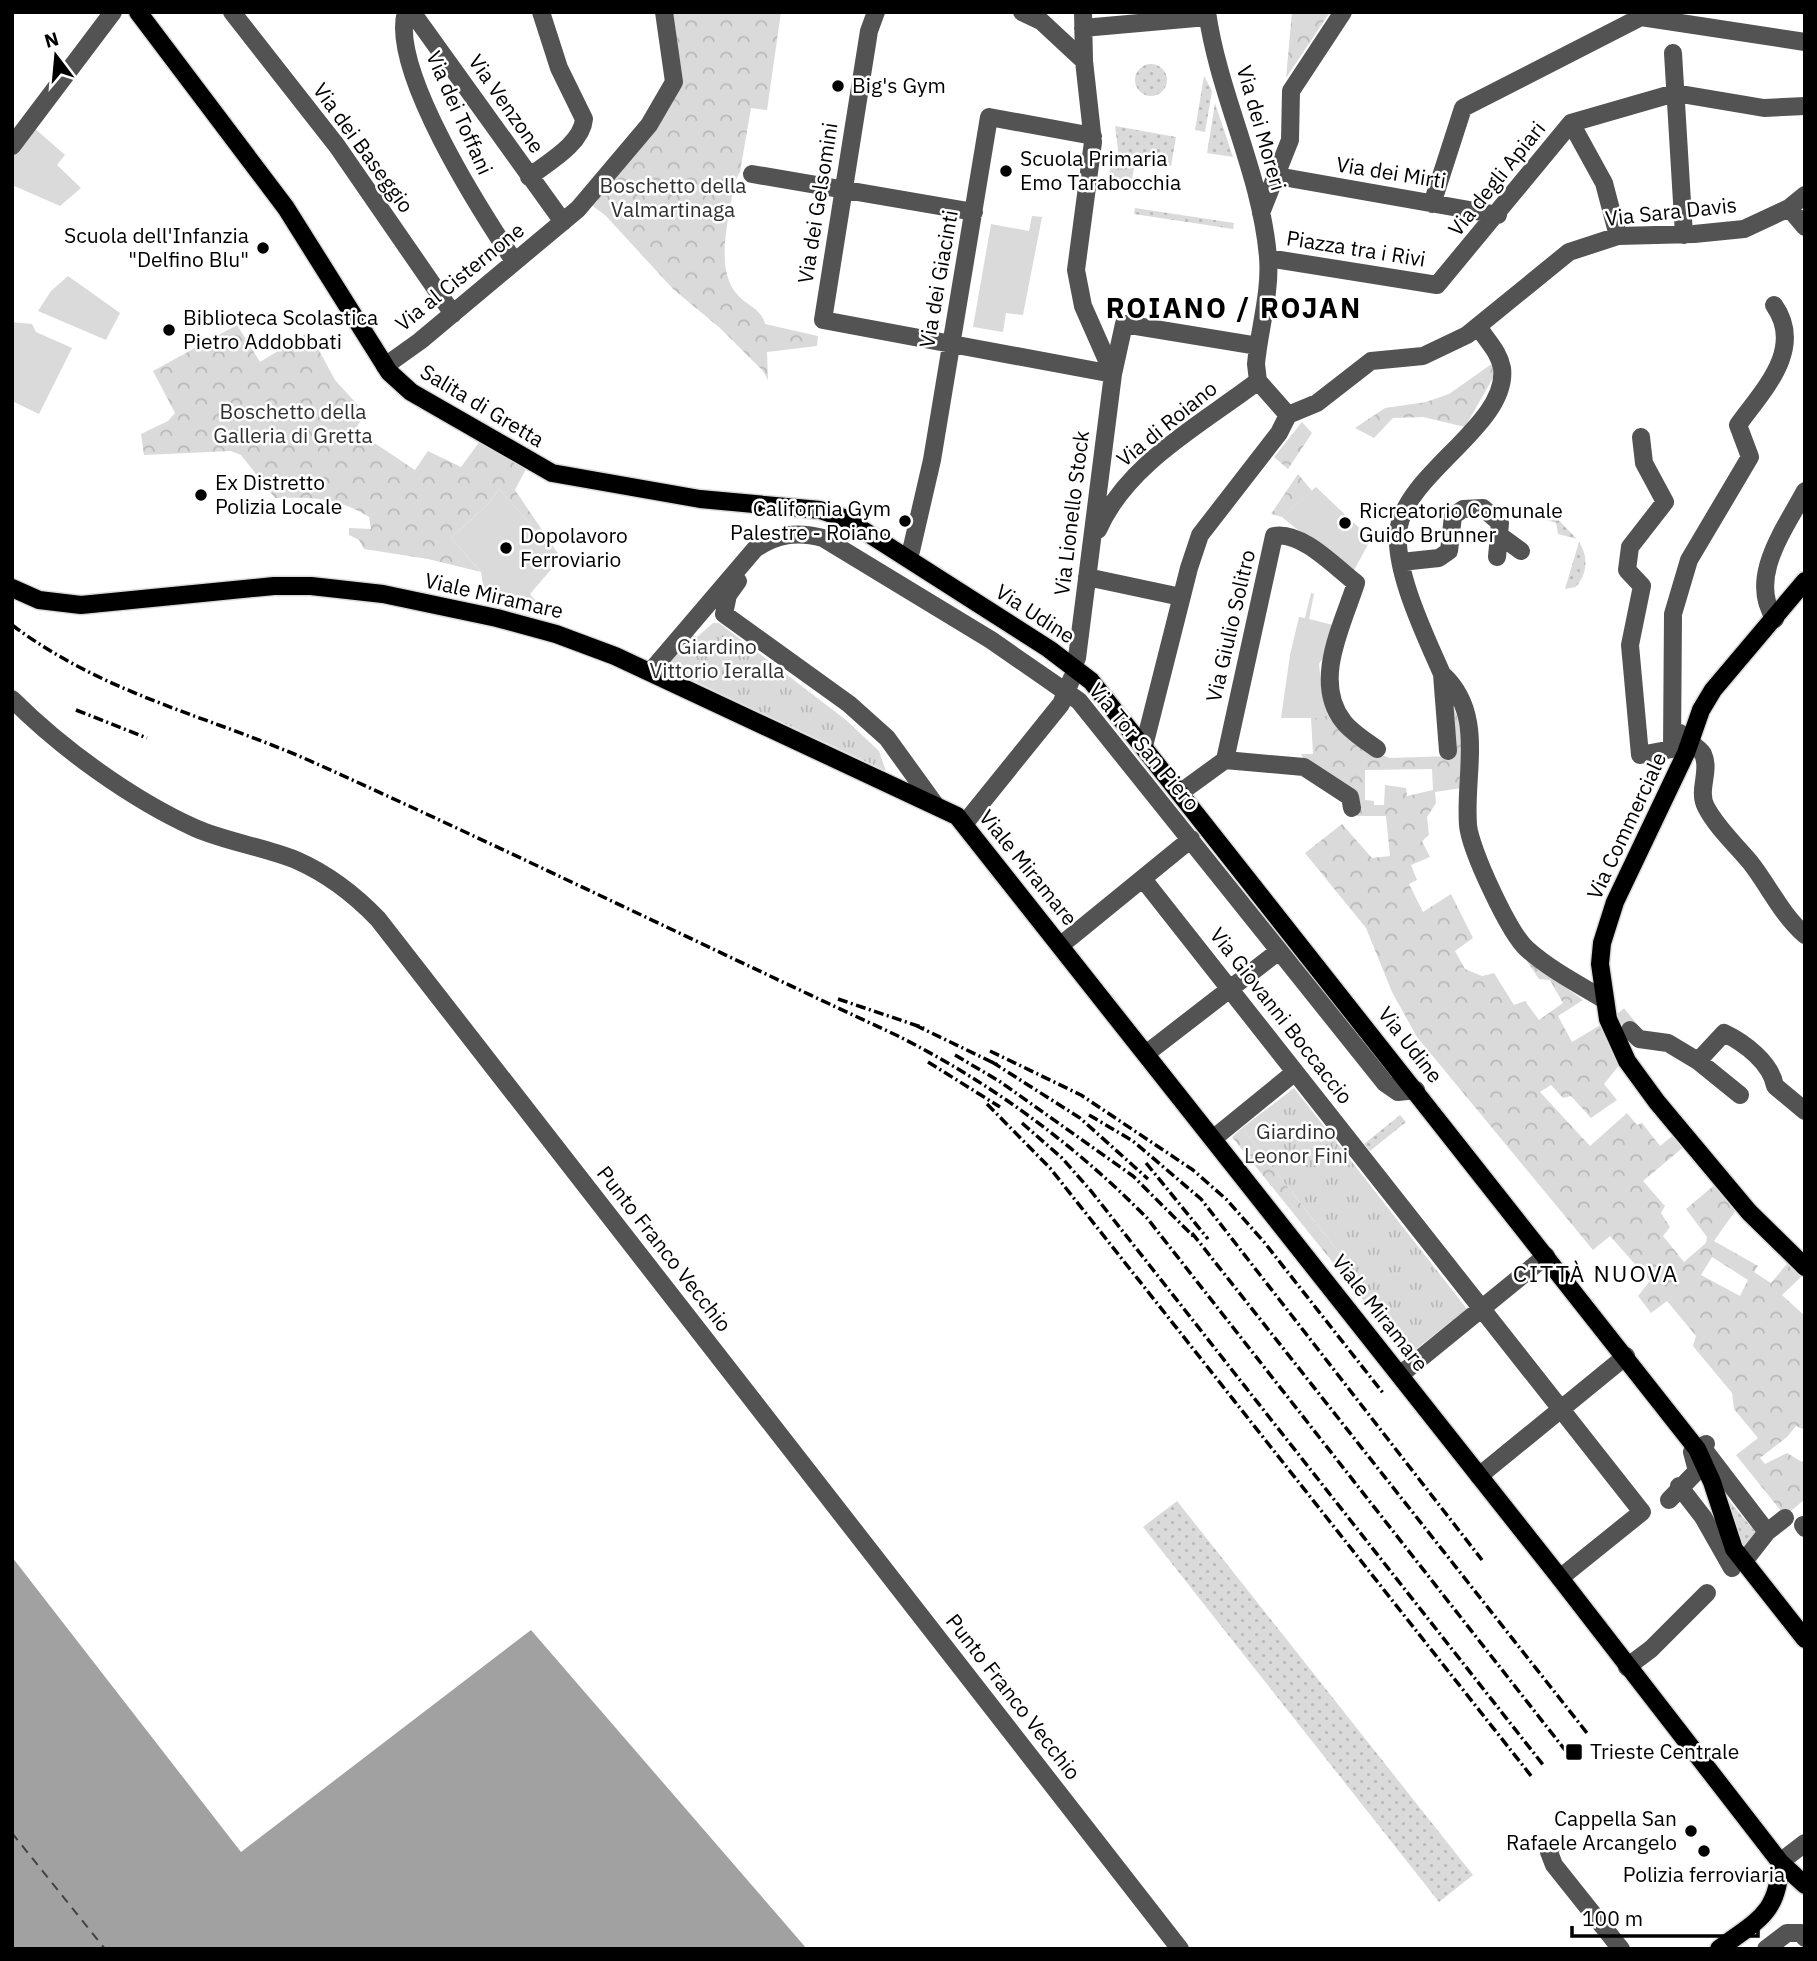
<svg xmlns="http://www.w3.org/2000/svg" width="1817" height="1961" font-family="'IBM Plex Sans',sans-serif">
	<style>
		.grass { fill: url(#grass-dots) }
		.forest { fill: url(#forest-crowns); fill-rule: evenodd }
		.park { fill: url(#park-tufts) }
		.garden { fill: #dadada }
		.water { fill: #a1a1a1 }
		.lines { fill: none; stroke-linecap: round; stroke-linejoin: round }
		.ferry { stroke: #424242; stroke-width: 2; stroke-dasharray: 9 7; stroke-linecap: butt }
		.minor-tunnel { stroke: #d9d9d9; stroke-width: 18; stroke-dasharray: 18 9; stroke-linecap: butt }
		.major-casing { stroke: #dbdbdb; stroke-width: 21 }
		.minor { stroke: #535353; stroke-width: 18 }
		.major { stroke: #000; stroke-width: 18 }
		.rail { stroke: #000; stroke-width: 3.5; stroke-dasharray: 10 3.5 2 3.5; stroke-linecap: butt }
		.poi-dot { fill: #000; stroke: #fff; stroke-width: 2.5 }
		.labels { text-anchor: middle; stroke-width: 5; stroke-linejoin: round; paint-order: stroke }
		.poi-label { font-size: 21px; fill: #000; stroke: #fff; text-anchor: start }
		.street-label { font-size: 21px; fill: #000; stroke: #fff }
		.park-label { font-size: 21px; fill: #313131; stroke: #fff }
		.neighbourhood-label { font-size: 23px; letter-spacing: 2px; fill: #000; stroke: #fff }
		.district-label { font-size: 28px; font-weight: bold; letter-spacing: 2px; fill: #000; stroke: #fff }
	</style>
	<defs>
		<pattern id="grass-dots" width="8" height="8" patternUnits="userSpaceOnUse" patternTransform="scale(1.75)"><rect width="8" height="8" fill="#dadada"/><path d="M2 2h.1M6 6h.1" fill="none" stroke="#b9b9b9" stroke-width="1.8" stroke-linecap="round"/></pattern>
		<pattern id="forest-crowns" width="20" height="18" patternUnits="userSpaceOnUse" patternTransform="scale(1.75)"><rect width="20" height="18" fill="#dadada"/><path d="M2 6a3 3 0 1 1 6 0M12 15a3 3 0 1 1 6 0" fill="none" stroke="#b9b9b9"/></pattern>
		<pattern id="park-tufts" width="24" height="20" patternUnits="userSpaceOnUse" patternTransform="scale(1.75)"><rect width="24" height="20" fill="#dadada"/><path d="M3 7l-1-3M5 7V3M7 7l1-3M15 17l-1-3M17 17v-4M19 17l1-3" fill="none" stroke="#b9b9b9"/></pattern>
	</defs>
	<rect width="100%" height="100%" fill="#fff"/>
	<!-- grass -->
	<path class="grass" d="M1135 80a16 16 0 1 1 32 0a16 16 0 1 1-32 0Z
		M1204 76 1212 91 1205 132 1195 130Z
		M1215 103 1233 157 1207 153Z
		M1115 126 1176 137 1171 166 1119 157Z
		M1135 208 1234 223 1233 229 1134 214Z
		M1543 504 1577 539 1558 534 1556 523 1539 518Z
		M1579 542C1589 557 1587 574 1576 587L1565 589Z
		M1400 1115 1406 1122 1370 1151 1364 1144Z
		M1720 1490 1758 1535 1742 1548Z
		M1177 1501 1473 1875 1439 1902 1143 1527Z"/>
	<!-- forest -->
	<path class="forest" d="M671 12H781L767 110 751 108 740 172 734 183C730 215 714 266 736 293 745 305 762 309 765 324L818 336 817 346 767 352 768 380 763 371 720 328 673 289 606 216 589 203 677 91Z
		M1292 12H1330L1286 78Z
		M237 325 260 362 309 332 335 380 365 413 355 430 415 470 428 451 461 467 480 441 526 469 515 490 561 558 499 489 488 504 451 538 481 572 428 559 364 549 359 540 349 535V528L371 529 369 517C337 497 312 497 275 498L241 455 231 451 144 455 141 434 168 421 175 413 153 371Z
		M1493 363 1494 376 1465 427 1423 417 1393 418 1374 438 1355 428 1385 408 1426 402 1449 394Z
		M1302 422 1312 433 1288 469 1274 457Z
		M1298 474 1312 491 1282 517 1271 514Z
		M1447 691C1464 726 1464 750 1461 788L1435 792 1436 803 1427 817 1429 835 1422 841 1430 857 1411 865 1417 880 1409 884 1423 912 1451 894 1473 938 1455 951 1465 969 1482 976 1494 973 1514 1005 1525 1001 1539 1020 1563 1003 1550 980 1539 979 1524 957 1583 1000 1558 1016 1572 1042 1602 1024 1621 1063 1604 1084 1617 1100 1591 1118 1571 1096 1563 1098 1551 1085 1540 1092 1590 1146 1627 1113 1637 1125 1642 1123 1660 1146 1676 1133 1686 1145 1643 1181 1665 1206 1661 1213 1670 1227 1663 1236 1684 1262 1706 1243 1707 1237 1686 1209 1718 1182 1738 1207 1714 1241 1758 1266 1754 1272 1771 1283 1787 1264 1801 1277 1782 1295 1805 1316V1430L1796 1426 1787 1437 1760 1458 1765 1464 1787 1453 1802 1462 1805 1458V1499L1785 1516 1736 1455 1758 1438 1734 1409 1732 1393 1693 1346 1696 1336 1667 1301 1651 1313 1638 1296 1650 1281 1610 1236 1593 1250 1417 1037 1392 992 1366 928 1305 853 1342 824 1372 858 1390 856 1386 816H1357L1353 795 1306 764 1301 754H1313L1311 718 1330 714 1374 752 1390 758 1451 756ZM1432 769 1433 790 1407 796 1406 788 1385 785 1384 805H1374V801L1365 800V770ZM1712 1257 1748 1280 1740 1296 1701 1275Z
		M1242 1128 1415 1350 1408 1356 1232 1137Z"/>
	<!-- park -->
	<path class="park" d="M1111 164 1134 168 1130 190 1107 186Z
		M713 623H719L846 720 879 751 886 771 666 668 692 634 697 637Z
		M1294 1088 1467 1309 1415 1350 1242 1128Z"/>
	<!-- garden -->
	<path class="garden" d="M33 127 65 155 57 165 81 188 60 206 12 185V154Z
		M1032 216 1042 217 1023 315 1006 313 1003 332 973 327 991 224 1029 231Z
		M68 276 120 313 106 340 38 311 51 291Z
		M12 322 32 324 36 332 72 348 39 414 12 401Z
		M1316 487 1371 539 1352 574 1282 517Z
		M499 489 561 558 530 594 541 607 539 613 532 611 533 605 527 599 484 592 481 572 451 538 488 504Z
		M1311 593 1314 594 1309 619 1333 625 1327 652 1319 664 1322 691 1330 714 1321 718H1281L1290 655 1299 617 1305 618Z"/>
	<!-- water -->
	<path class="water" d="M12 1557 241 1852 531 1630 807 1949H12Z"/>
	<g class="lines">
		<!-- ferry -->
		<path class="ferry" d="M12 1833 105 1949"/>
		<!-- minor-tunnel -->
		<path class="minor-tunnel" d="M1617 1014 1630 1030"/>
		<!-- major casing -->
		<g class="major-casing">
			<path id="major" d="M138 12 286 208 389 372 411 392 552 473 700 499 820 510 844 518 1049 649 1091 681 1697 1449 1712 1482 1734 1549 1805 1639
				M1805 581 1713 690 1701 710 1686 753 1615 902 1602 943 1600 964 1608 1019 1627 1061 1657 1102 1749 1212 1805 1267
				M12 588 39 600 81 605 274 586H311L383 594 497 618 556 634 615 656 957 816 1560 1578 1780 1862 1805 1885
				M1719 1949C1757 1920 1779 1914 1780 1862"/>
		</g>
		<!-- minor -->
		<path class="minor" d="M232 12 337 146 453 314
			M406 12C389 69 482 213 514 261
			M412 12 563 222
			M876 12 869 31 823 320 1113 374
			M1022 12 1041 21 1084 61
			M1083 12 1084 61 1093 142 1076 270 1083 306 1113 374
			M1207 12C1219 96 1261 173 1268 257 1271 292 1259 330 1256 364L1258 381 1288 415
			M1083 28 1207 17
			M1673 53 1684 235
			M1571 123 1604 183 1618 236
			M12 146 113 12
			M752 174 974 212
			M1277 176 1498 215
			M529 177C547 163 582 144 584 119L559 68 541 12
			M1432 204 1463 108 1641 17 1805 42
			M1789 208 1805 195
			M1261 213 1290 140 1291 91 1343 12
			M1268 258 1437 285 1571 123 1675 93 1764 108 1805 106
			M1478 326C1486 340 1499 351 1502 368 1509 423 1410 471 1399 526 1391 566 1426 637 1442 674 1486 714 1464 772 1468 825 1470 849 1509 933 1527 949 1549 969 1578 984 1603 999
			M385 366 420 341 578 209 649 125 674 82 664 12
			M1288 415 1317 403 1371 361 1423 356 1467 335 1569 252 1618 236 1694 234 1744 229 1789 208 1805 227
			M1641 437 1644 463 1665 502 1630 547 1627 570 1642 586 1630 645 1640 755 1672 749 1673 614 1689 560 1750 457 1738 425C1763 390 1805 349 1774 305
			M1098 530C1127 463 1202 424 1258 381
			M1499 535 1521 551
			M911 551 932 460 989 117 1093 136
			M1401 562 1439 558 1449 551 1453 516 1463 509 1483 508 1500 523 1497 557
			M1087 577 1181 597
			M738 581 728 595 724 614 849 704 887 738 934 803
			M1775 619C1747 578 1785 529 1805 491
			M1077 658 1113 374 1124 324 1258 346
			M650 672 755 549C776 534 797 531 823 538L991 640 1079 701 1385 1083 1398 1092 1416 1090
			M1442 674 1448 751
			M12 699C61 748 131 799 195 828 227 842 264 847 296 860 328 874 354 894 378 919L1180 1949
			M1680 733C1684 743 1697 744 1703 754 1711 771 1697 790 1706 807 1717 828 1735 844 1750 862 1769 886 1781 914 1805 935
			M1144 746 1189 568 1200 535 1279 433 1288 415
			M1225 760 1304 767 1350 797 1352 808
			M1181 792 1225 760 1274 536C1302 531 1335 567 1356 583 1343 624 1312 681 1343 721 1351 732 1366 741 1377 749
			M965 823 1061 704 1072 678
			M1143 879 1642 1512 1560 1578
			M1061 945 1191 839
			M1630 1030 1639 1039 1668 1043 1698 1061 1724 1033C1745 1043 1771 1063 1775 1086L1805 1111
			M1147 1053 1279 951
			M1698 1061 1740 1095
			M1214 1138 1295 1072
			M1400 1375 1546 1256
			M1706 1444 1702 1447 1767 1532
			M1479 1476 1626 1356
			M1679 1486 1703 1517 1732 1568
			M1669 1500 1697 1471 1692 1452
			M1803 1525 1805 1528
			M1749 1555 1767 1532 1785 1518
			M1627 1667 1651 1649 1707 1593
			M1551 1848 1549 1852 1554 1865 1621 1949
			M1780 1862 1805 1843
			M1766 1949 1787 1933H1801L1805 1938"/>
		<!-- major -->
		<use href="#major" class="major"/>
		<!-- rail -->
		<path class="rail" d="M12 625C107 696 210 716 315 763 510 851 702 945 896 1035 990 1082 1074 1144 1147 1218L1565 1750
			M76 710 147 738
			M838 999 924 1028
			M915 1025 1000 1066
			M990 1051 1081 1095 1193 1170 1227 1200 1264 1242 1383 1393
			M955 1055 999 1081 1133 1176 1196 1239
			M928 1062 1000 1107
			M992 1062 1080 1118 1148 1179
			M987 1104 1050 1168 1532 1777
			M1089 1115 1133 1141 1201 1199 1482 1560
			M1022 1123 1062 1158 1091 1191 1544 1766
			M1146 1163 1208 1239
			M1192 1233 1587 1733"/>
	</g>
	<!-- markers -->
	<g class="poi-dot">
		<circle cx="838" cy="86" r="7"/>
		<circle cx="1006" cy="171" r="7"/>
		<circle cx="263" cy="248" r="7"/>
		<circle cx="169" cy="330" r="7"/>
		<circle cx="201" cy="495" r="7"/>
		<circle cx="905" cy="521" r="7"/>
		<circle cx="1345" cy="523" r="7"/>
		<circle cx="506" cy="548" r="7"/>
		<rect x="1565" y="1743" width="18" height="18" rx="3.5"/>
		<circle cx="1691" cy="1831" r="7"/>
		<circle cx="1704" cy="1851" r="7"/>
	</g>
	<g class="labels">
		<!-- poi labels -->
		<g class="poi-label">
			<text x="852" y="93">Big's Gym</text>
			<text x="1020" y="166">Scuola Primaria<tspan x="1020" dy="24">Emo Tarabocchia</tspan></text>
			<text x="249" y="243" text-anchor="end">Scuola dell'Infanzia<tspan x="249" dy="24">"Delfino Blu"</tspan></text>
			<text x="183" y="325">Biblioteca Scolastica<tspan x="183" dy="24">Pietro Addobbati</tspan></text>
			<text x="215" y="490">Ex Distretto<tspan x="215" dy="24">Polizia Locale</tspan></text>
			<text x="891" y="516" text-anchor="end">California Gym<tspan x="891" dy="24">Palestre - Roiano</tspan></text>
			<text x="1359" y="518">Ricreatorio Comunale<tspan x="1359" dy="24">Guido Brunner</tspan></text>
			<text x="520" y="543">Dopolavoro<tspan x="520" dy="24">Ferroviario</tspan></text>
			<text x="1590" y="1759">Trieste Centrale</text>
			<text x="1677" y="1826" text-anchor="end">Cappella San<tspan x="1677" dy="24">Rafaele Arcangelo</tspan></text>
			<text x="1704" y="1882" text-anchor="middle">Polizia ferroviaria</text>
		</g>
		<!-- street labels -->
		<g class="street-label">
			<text transform="translate(506 104) rotate(55)" y="7">Via Venzone</text>
			<text transform="translate(459 113) rotate(66)" y="7">Via dei Toffani</text>
			<text transform="translate(1261 128) rotate(74)" y="7">Via dei Moreri</text>
			<text transform="translate(363 148) rotate(54)" y="7">Via dei Baseggio</text>
			<text transform="translate(1391 173) rotate(9)" y="7">Via dei Mirti</text>
			<text transform="translate(1497 179) rotate(-51)" y="7">Via degli Apiari</text>
			<text transform="translate(818 203) rotate(-81)" y="7">Via dei Gelsomini</text>
			<text transform="translate(1671 212) rotate(-6)" y="7">Via Sara Davis</text>
			<text transform="translate(1356 249) rotate(9)" y="7">Piazza tra i Rivi</text>
			<text transform="translate(460 277) rotate(-39)" y="7">Via al Cisternone</text>
			<text transform="translate(939 279) rotate(-80)" y="7">Via dei Giacinti</text>
			<text transform="translate(482 406) rotate(31)" y="7">Salita di Gretta</text>
			<text transform="translate(1167 424) rotate(-39)" y="7">Via di Roiano</text>
			<text transform="translate(1072 513) rotate(-83)" y="7">Via Lionello Stock</text>
			<text transform="translate(494 596) rotate(13)" y="7">Viale Miramare</text>
			<text transform="translate(1035 614) rotate(33)" y="7">Via Udine</text>
			<text transform="translate(1231 626) rotate(-77)" y="7">Via Giulio Solitro</text>
			<text transform="translate(1144 747) rotate(50)" y="7">Via Tor San Piero</text>
			<text transform="translate(1627 826) rotate(-65)" y="7">Via Commerciale</text>
			<text transform="translate(1028 868) rotate(51)" y="7">Viale Miramare</text>
			<text transform="translate(1281 1016) rotate(52)" y="7">Via Giovanni Boccaccio</text>
			<text transform="translate(1410 1045) rotate(52)" y="7">Via Udine</text>
			<text transform="translate(664 1249) rotate(52)" y="7">Punto Franco Vecchio</text>
			<text transform="translate(1380 1313) rotate(52)" y="7">Viale Miramare</text>
			<text transform="translate(1013 1697) rotate(52)" y="7">Punto Franco Vecchio</text>
		</g>
		<!-- park labels -->
		<g class="park-label">
			<text x="673" y="193">Boschetto della<tspan x="673" dy="24">Valmartinaga</tspan></text>
			<text x="293" y="419">Boschetto della<tspan x="293" dy="24">Galleria di Gretta</tspan></text>
			<text x="717" y="654">Giardino<tspan x="717" dy="24">Vittorio Ieralla</tspan></text>
			<text x="1296" y="1139">Giardino<tspan x="1296" dy="24">Leonor Fini</tspan></text>
		</g>
		<!-- neighbourhood labels -->
		<g class="neighbourhood-label">
			<text x="1596" y="1282">CITTÀ NUOVA</text>
		</g>
		<!-- district labels -->
		<g class="district-label">
			<text x="1234" y="318">ROIANO / ROJAN</text>
		</g>
	</g>
	<!-- border -->
	<rect width="1817" height="1961" fill="none" stroke="#000000" stroke-width="28"/>
	<!-- north arrow -->
	<g transform="translate(56 56) rotate(344)" stroke="#ffffff" stroke-width="5" paint-order="stroke">
	<path d="M0-5L12 26L0 18L-12 26Z" fill="#000000"/>
	<text y="-10" font-size="19" font-weight="bold" text-anchor="middle" fill="#000000">N</text>
	</g>
	<!-- scale -->
	<path d="M1572 1926v10h186v-10" fill="none" stroke="#000000" stroke-width="3.5"/>
	<text x="1582" y="1926" font-size="21" fill="#000000" stroke="#ffffff" stroke-width="5" paint-order="stroke">100 m</text>
</svg>
